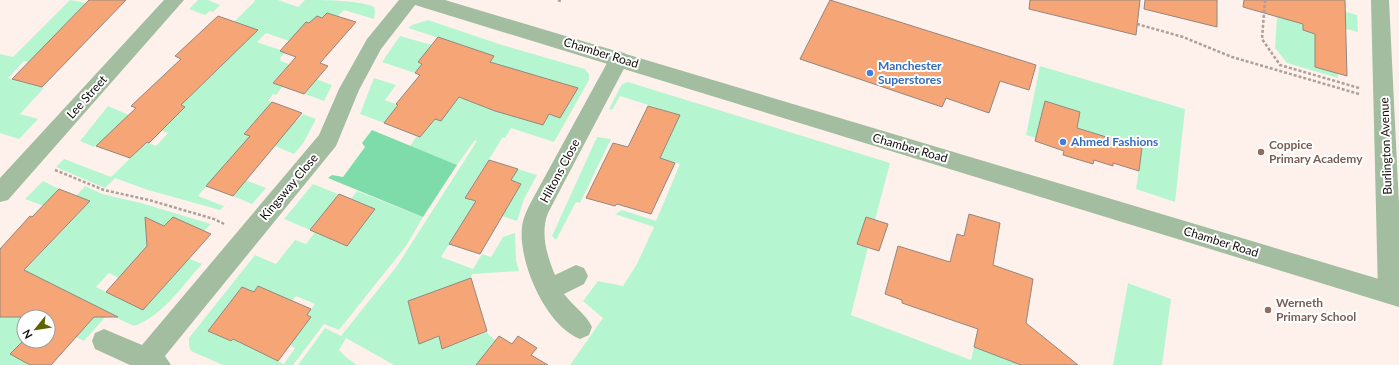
<svg xmlns="http://www.w3.org/2000/svg" width="1399" height="365" font-family="Lato,sans-serif">
	<style>
		.green { fill: #b5f6d1; fill-rule: evenodd }
		.forest { fill: #7edcab }
		.building { fill: #f6a676; stroke: #94867f }
		.lines { fill: none; stroke-linecap: round; stroke-linejoin: round }
		.path { stroke: #aba09b; stroke-width: 2.5; stroke-dasharray: 3 2; stroke-linecap: butt }
		.minor { fill: #a2bd9f; fill-rule: evenodd }
		.tertiary { fill: #a2bd9f; fill-rule: evenodd }
		.shop-dot { fill: #3f7fe0; stroke: #fff; stroke-width: 1.5 }
		.education-dot { fill: #8d6e63; stroke: #fff; stroke-width: 1.5 }
		.labels { text-anchor: middle; stroke-width: 4; stroke-linejoin: round; paint-order: stroke }
		.street-label { font-size: 12px; fill: #110c09; stroke: #fff }
		.shop-label { font-size: 12px; font-weight: bold; fill: #366cbe; stroke: #fff; text-anchor: start }
		.education-label { font-size: 12px; font-weight: bold; fill: #785e54; stroke: #fff; text-anchor: start }
	</style>
	<rect width="100%" height="100%" fill="#fef1eb"/>
	<!-- green -->
	<path class="green" d="M70 0 86 3 70 19 101 26 91 37 60 30 29 62 24 61 8 78 44 88 20 114 38 119 19 139 0 133V54L13 57Z
		M198 0H208L220 5 213 12 210 11 205 15 189 9Z
		M254 0H278L298 7 305 0C323 0 360 0 374 7L375 11 374 19 344 10 338 16 327 13 322 18 317 16 289 41 266 33 257 42 289 53 283 54 280 58 281 61 289 64 273 82 283 86 276 95 273 94 268 101 272 102 244 133 259 139 234 154 198 196 224 206 220 210 148 190 115 178 105 188 56 167 64 159 111 177 147 142 156 146 168 133 149 125 143 112 170 122 185 107 172 102 199 75 174 65 175 64 209 78 222 66 206 59 231 25 255 1Z
		M1302 0 1357 15 1358 32 1346 29V15L1315 7Z
		M1277 16 1303 24V30L1346 42C1346 55 1337 66 1338 78L1287 63 1275 48Z
		M428 20 502 45 585 69 589 74V80L554 142 511 128 505 138 503 137 465 197 496 209 521 184 511 180 518 169 537 175 524 199 517 221 487 211 467 216 441 257 473 269 482 254 491 257 503 237 515 233 516 260 519 271 472 274 471 278 408 301 419 344 439 336 443 349 487 332 489 335 495 340 476 365H394L346 338 339 350 347 358 357 365H298L325 328 341 336 397 266 477 141 475 140 457 165 410 146 417 136 420 137 435 119 476 50 408 28 412 25ZM532 74 577 88 561 117 549 114 543 125 518 117 514 103Z
		M400 36 432 45 418 62 422 64 415 73 382 62Z
		M1040 66 1185 109 1175 202 1136 189 1142 148 1077 128 1080 112 1059 105 1055 121 1041 116 1036 138 1026 135Z
		M313 78 332 85 324 101 305 94 310 88Z
		M374 78 396 85 385 100 398 105 384 123 360 114Z
		M628 82 890 163 875 220 866 217 857 243 868 247 851 315 971 360 974 347 1020 364 1031 365H570L603 318 583 301 598 281 623 286 637 264 654 227 615 214 622 210 656 221 680 164 660 158 680 115 620 96 612 110 609 109 622 84Z
		M108 106 129 115 108 142 103 139 94 147 80 141Z
		M303 114 316 119 304 142 294 154 275 146 292 119 297 121Z
		M597 137 611 139 580 203 576 202 556 240 552 236Z
		M243 179 266 188 252 204 233 196 238 191 234 189Z
		M43 181 59 189 53 195 47 207 25 199Z
		M313 184 338 194 332 202 336 204 321 223 317 222 310 230 284 219Z
		M85 186 102 194 141 203 211 224 204 231 155 237 119 278 109 273 96 287 143 310 166 284 183 256 202 264C182 286 163 316 134 326L108 314 84 341 76 337 101 309 64 290 38 317H24V340L11 354 30 365H0V297L89 202 76 196Z
		M357 191 423 217 406 246 339 330 324 324 293 365H223L191 351 189 346V338L255 255 276 264 295 240 306 244 315 232 347 246 375 209 351 199ZM242 287 254 292 292 301 296 296 315 304 307 315 310 317 290 345 295 348 284 364 256 350 237 334 231 341 208 331Z
		M1128 283 1171 299 1162 365H1113Z"/>
	<!-- forest -->
	<path class="forest" d="M372 130 457 165 423 217 328 178 332 175 343 177 365 147 362 143Z"/>
	<!-- building -->
	<path class="building" d="M89 0H126L42 87 12 79Z
		M830 0 1036 65 1029 90 1000 81 989 113 946 98 942 107 800 59Z
		M1030 0H1140L1136 35 1029 9Z
		M1145 0H1217V27L1144 9Z
		M1244 0H1345L1347 76 1315 67V34L1303 30V24L1243 7Z
		M327 13 356 22 320 63 328 66 304 94 273 83 296 57 280 51 306 22 309 23 317 16 322 18Z
		M218 16 258 30 181 105 185 107 149 143 147 142 130 158 96 146 136 108 131 106 181 59 175 56Z
		M438 37 494 56 490 62 578 88 560 118 549 114 543 125 495 111 459 97 441 121 435 119 420 137 384 123 398 105 396 104 420 75 415 73 422 64 418 62Z
		M1045 101 1080 112 1077 128 1142 148 1139 171 1113 163V166L1094 160 1093 164 1063 155 1064 151 1035 141Z
		M272 102 302 113 233 196 206 186 250 136 244 134Z
		M648 106 680 115 660 158 675 163 651 214 617 204 615 206 586 198 613 143 628 147Z
		M489 160 518 169 511 180 521 184 480 254 449 244 476 201 465 198Z
		M59 189 90 201 24 270 118 317H94L51 365H30L10 354 24 340 48 341V317H0V249L30 216 32 217Z
		M339 194 375 209 347 246 310 230Z
		M969 214 1000 223 993 265 1033 279 1026 323 1078 365H1021L974 347 978 329 902 303V300L885 294 898 246 950 262 957 234 964 236Z
		M145 217 164 226 173 217 211 234 143 310 106 292 147 246Z
		M866 217 888 224 879 251 857 244Z
		M471 278 487 331 442 349 439 336 419 344 408 301Z
		M258 286 311 309 307 315 311 317 278 361 233 339 231 341 208 331 242 287 254 292Z
		M499 336 512 344 518 336 537 348 531 355 548 365H476Z"/>
	<g class="lines">
		<!-- path -->
		<path class="path" d="M558 0 561 1
			M1265 0 1262 39 1280 65 1359 88
			M1137 24 1183 37 1232 57 1359 94
			M55 170 104 190 149 200 214 219 224 224"/>
		<!-- minor -->
		<path class="minor" d="M164 0H184L8 200 0 202V178Z
			M399 0H419L381 49 359 90 336 146 165 356 171 365H130L95 349 92 341 95 333 104 329 142 345 319 135 339 89 367 39Z
			M1371 0H1389L1399 205V300L1390 304 1382 301 1378 293Z
			M619 51 626 54 629 59 548 213C540 233 547 256 555 275L576 265 584 268 588 276 584 284 564 294C573 306 586 314 592 327L589 335 580 339C546 326 518 262 522 227 523 218 527 210 531 202L612 54Z"/>
		<!-- tertiary -->
		<path class="tertiary" d="M413 0H445L1399 285V307L415 5Z"/>
	</g>
	<!-- markers -->
	<g class="shop-dot">
		<circle cx="870" cy="73" r="4"/>
		<circle cx="1063" cy="142" r="4"/>
	</g>
	<g class="education-dot">
		<circle cx="1261" cy="152" r="4"/>
		<circle cx="1268" cy="310" r="4"/>
	</g>
	<g class="labels">
		<!-- street labels -->
		<g class="street-label">
			<text transform="translate(601 53) rotate(17)" y="4">Chamber Road</text>
			<text transform="translate(87 97) rotate(-48)" y="4">Lee Street</text>
			<text transform="translate(1386 146) rotate(-92)" y="4">Burlington Avenue</text>
			<text transform="translate(910 148) rotate(16)" y="4">Chamber Road</text>
			<text transform="translate(560 171) rotate(-62)" y="4">Hiltons Close</text>
			<text transform="translate(289 187) rotate(-50)" y="4">Kingsway Close</text>
			<text transform="translate(1221 242) rotate(17)" y="4">Chamber Road</text>
		</g>
		<!-- shop labels -->
		<g class="shop-label">
			<text x="878" y="70">Manchester<tspan x="878" dy="14">Superstores</tspan></text>
			<text x="1071" y="146">Ahmed Fashions</text>
		</g>
		<!-- education labels -->
		<g class="education-label">
			<text x="1269" y="149">Coppice<tspan x="1269" dy="14">Primary Academy</tspan></text>
			<text x="1276" y="307">Werneth<tspan x="1276" dy="14">Primary School</tspan></text>
		</g>
	</g>
	<!-- north arrow -->
	<g transform="translate(36 329) rotate(240)"><circle r="19" fill="#ffffff" stroke="#a09e9d"/>
	<path d="M0-3L7 15L0 10L-7 15Z" fill="#5e6300"/>
	<text y="-6" font-size="11" font-weight="bold" text-anchor="middle" fill="#110c09">N</text>
	</g>
</svg>
